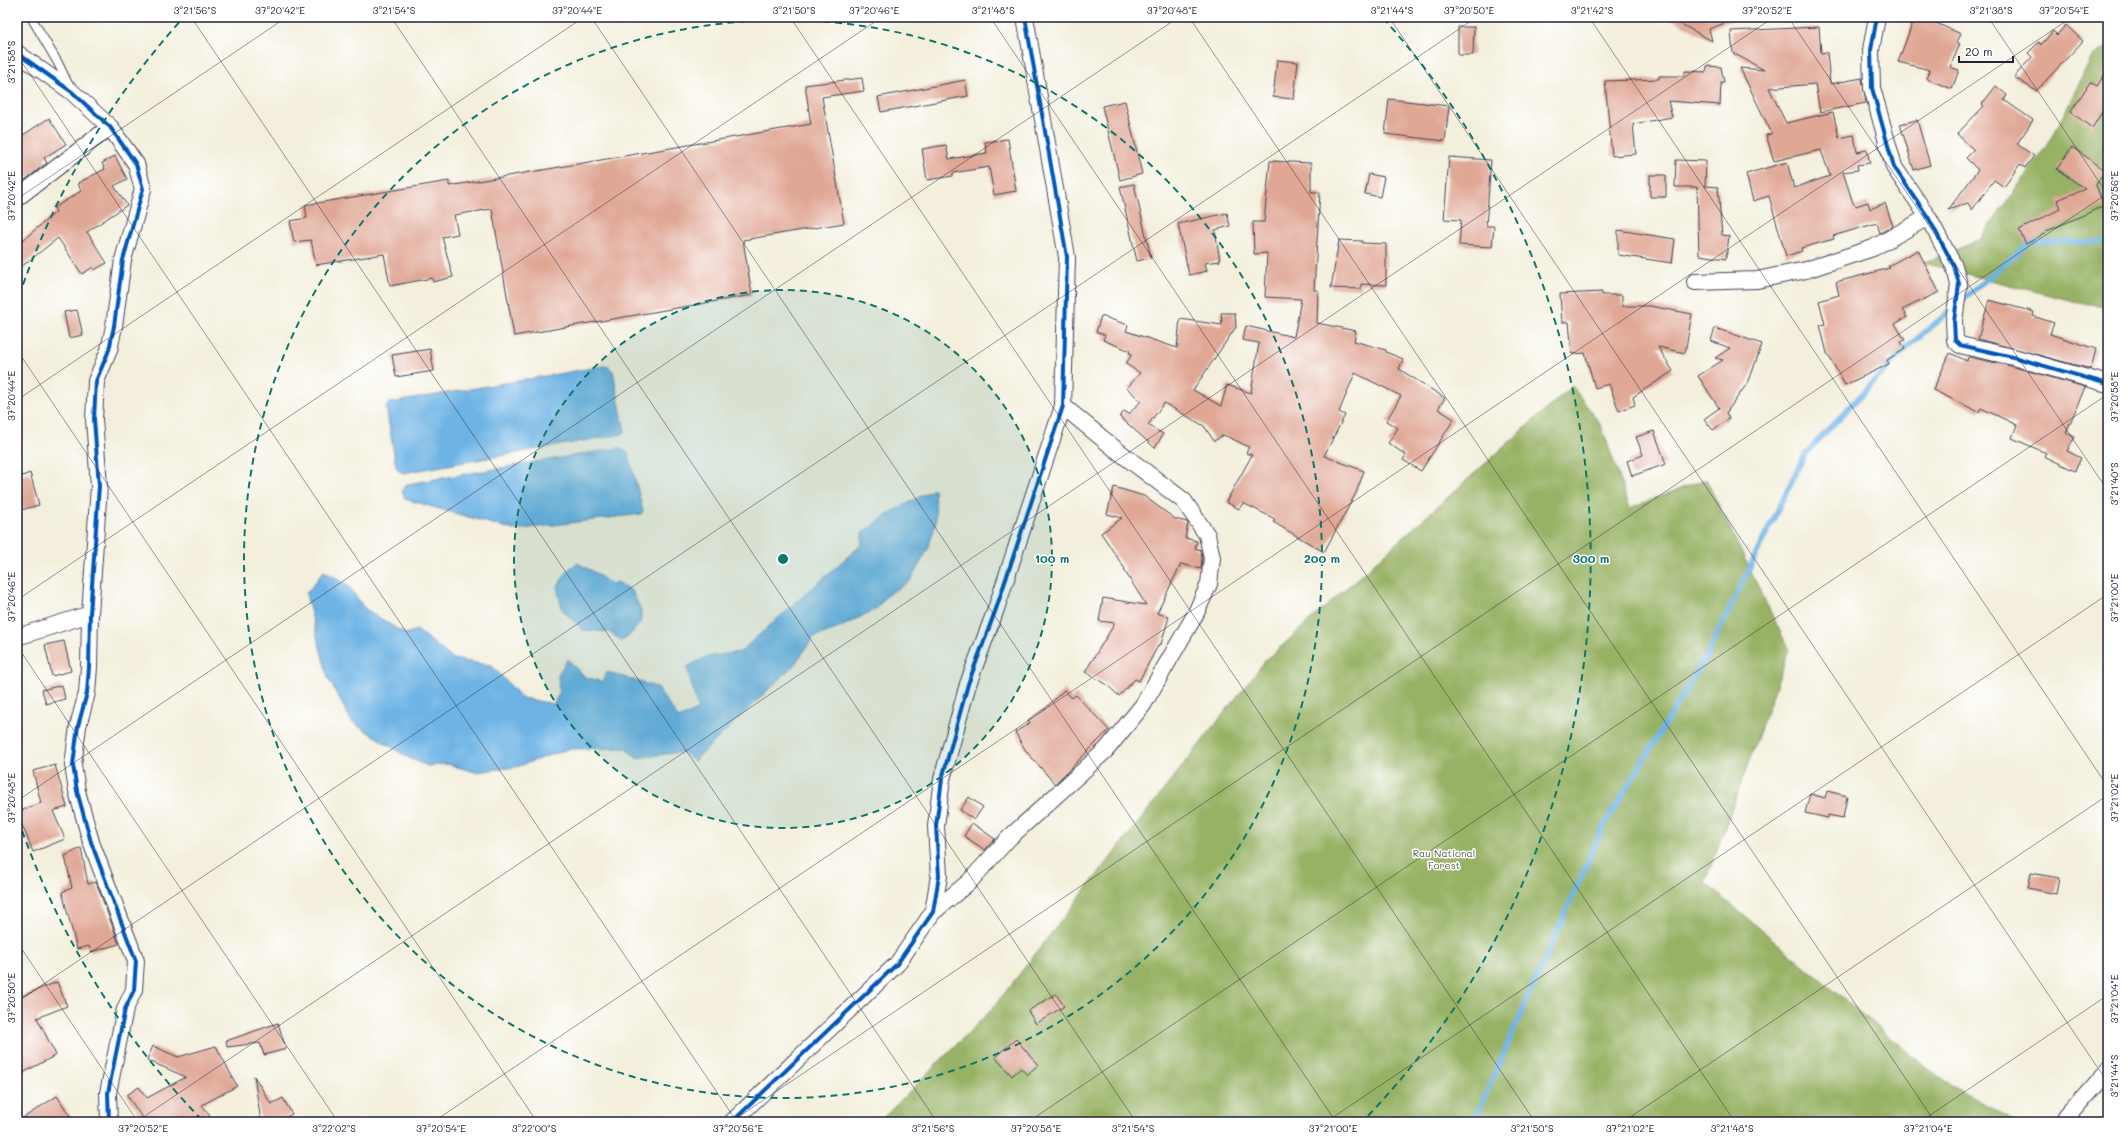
<svg xmlns="http://www.w3.org/2000/svg" width="2125" height="1139" font-family="Mali,sans-serif">
	<style>
		.forest { fill: #98b265; stroke: #5d6a50 }
		.water { fill: #6db3e4; stroke: #486a90 }
		.lines { fill: none; stroke-linecap: round; stroke-linejoin: round }
		.stream { stroke: #6db3e4; stroke-width: 5.5 }
		.building { fill: #e0a795 }
		.service-casing { stroke: #414153; stroke-width: 10 }
		.minor-casing { stroke: #414153; stroke-width: 18 }
		.service { stroke: #fff; stroke-width: 8 }
		.minor { stroke: #fff; stroke-width: 16 }
		.cycleway-casing { stroke: #fff; stroke-width: 6 }
		.cycleway { stroke: #0057b8; stroke-width: 4 }
		.ticks { fill: none; stroke: #22223b; stroke-width: 1; stroke-opacity: 0.45 }
		.ring { fill: none; stroke: #0f766e; stroke-width: 2; stroke-dasharray: 7 5 }
		.labels { text-anchor: middle; stroke-width: 3; stroke-linejoin: round; paint-order: stroke }
		.park-label { font-size: 10px; fill: #595f4f; stroke: #fff }
		.centre { fill: #0f766e; stroke: #fff; stroke-width: 2 }
		.ring-label { font-size: 12px; text-anchor: middle; font-weight: bold; fill: #0f766e; stroke: #fff; stroke-width: 3; stroke-linejoin: round; paint-order: stroke }
		.neatline { fill: none; stroke: #22223b; stroke-width: 1.5 }
		.ticks-label { font-size: 10px; text-anchor: middle; fill: #22223b }
	</style>
	<rect width="100%" height="100%" fill="#fff"/>
	<filter id="ink" filterUnits="userSpaceOnUse"><feTurbulence type="fractalNoise" baseFrequency=".025" numOctaves="2"/><feDisplacementMap in="SourceGraphic" scale="8" xChannelSelector="R" yChannelSelector="G"/><feConvolveMatrix kernelMatrix="1 2 1 2 8 2 1 2 1" color-interpolation-filters="sRGB"/></filter>
	<filter id="wash" filterUnits="userSpaceOnUse"><feTurbulence type="fractalNoise" baseFrequency=".012" numOctaves="4" result="noise"/><feDisplacementMap in="SourceGraphic" scale="16" xChannelSelector="R" yChannelSelector="G"/><feGaussianBlur stdDeviation="0.9" result="paint"/><feColorMatrix in="noise" values="0 0 0 0 0 0 0 0 0 0 0 0 0 0 0 0 0 1.4 0 .05"/><feComposite in="paint" operator="in"/></filter>
	<g filter="url(#wash)">
		<rect width="100%" height="100%" fill="#f3efdc"/>
		<!-- forest -->
		<path class="forest" d="M2108 46V306L2081 303 1923 263 1980 240 2052 138 2092 57Z
			M1572 386 1601 425 1630 508 1706 479 1789 650 1705 883 1938 1077 2016 1122H879L992 1009 1265 661Z"/>
		<!-- water -->
		<path class="water" d="M604 366 609 367 613 371 625 432 623 434 403 473 399 471 396 466 386 407 389 403Z
			M619 448 628 452 643 511 641 514 514 530 405 499 402 490 407 484Z
			M934 489 936 522 928 549 910 581 887 595 876 609 839 628 814 637 794 665 694 761 682 752 636 758 626 748 568 749 516 767 475 772 447 764 428 766 409 758 352 722 328 678 306 594 324 571 348 585 364 608 405 634 417 630 453 659 492 666 522 698 554 704 559 693 558 674 568 659 583 676 602 682 607 672 656 687 679 719 698 709 687 667 706 657 740 652 862 544V533L890 513Z
			M577 563 594 572 611 584 618 582 632 591 641 610V621L632 633 622 641 609 632 582 630 562 609 557 587 569 569Z"/>
		<g class="lines">
			<!-- stream -->
			<path class="stream" d="M1960 302 2030 242H2108
				M1471 1122 1475 1119 1602 829 1707 655 1805 454 1906 348 1952 309"/>
		</g>
		<g id="blocks">
			<!-- building -->
			<path class="building" d="M1668 17H1737L1738 18 1709 29 1712 41Z
				M1910 17H1927V19L1961 34 1957 42 1960 44 1950 67 1959 70 1952 89 1927 79 1930 70 1898 62 1911 27Z
				M2066 25 2083 41 2036 91 2014 77 2032 57 2028 53 2039 42 2041 45 2053 31 2057 35Z
				M1458 27H1474L1473 55H1458Z
				M1819 27 1821 53 1827 52 1830 84 1862 78 1866 103 1820 112 1815 84 1769 88 1786 123 1833 112 1839 138 1854 135 1857 152 1867 150 1870 163 1857 165 1858 170 1843 172 1853 203 1856 206 1868 202 1870 209 1885 203 1893 226 1880 233 1877 223 1833 236 1834 239 1801 248 1802 251 1786 256 1769 196 1753 201 1746 174 1787 162 1794 188 1830 176 1821 150 1774 161 1766 135 1772 134 1740 68 1764 70 1733 53 1731 31Z
				M1277 60 1298 62 1294 99 1273 97Z
				M1707 66 1721 67 1724 82H1721L1720 105 1668 101 1672 117 1633 124 1636 154 1612 156 1605 81 1659 79V76H1684L1685 71 1706 72Z
				M2108 69V103L2092 128 2071 112 2090 82 2097 86Z
				M862 78 864 91 822 97 844 223 743 240 752 295 514 336 492 209 454 215 458 234 442 237 453 277 433 282 432 278 390 286 384 254 316 265 311 240 294 242 290 221 307 218 305 205 449 181V186L811 124 805 85Z
				M965 80 968 96 881 112 878 97Z
				M1996 86 2007 95 2004 100 2033 120 2017 144 2034 156 2025 168 2020 164 2004 187 1994 180 1972 210 1968 203 1948 210 1978 170 1966 158 1974 150 1957 134 1984 106 1982 104Z
				M1389 99 1449 106 1445 141 1385 134Z
				M1125 101 1142 174 1120 180 1102 106Z
				M49 118 66 144 44 158 47 163 17 186V139Z
				M1917 120 1930 165 1914 170 1900 124Z
				M1008 139 1016 191 994 195 989 167 953 173V176L927 180 922 149 946 145 949 159 987 153 985 142Z
				M2072 147 2105 170 2096 185 2104 206 2045 232 2046 233 2026 244 2019 230 2060 209 2057 200 2085 189 2057 169Z
				M115 156 127 179 114 186 127 205 87 232 107 263 94 270 93 267 82 274 58 238 17 270V245L56 212 54 208 81 191 78 183 105 169 102 163Z
				M1449 157 1491 160 1486 226H1494L1492 247 1459 245 1461 220 1444 219Z
				M1676 160 1706 161 1705 186 1718 187 1722 235 1729 236 1726 259 1699 255 1697 187H1675Z
				M1270 161 1311 163V192H1320L1314 290H1318L1317 323 1356 331 1354 341 1386 350V352L1403 359 1399 369 1445 398 1438 409 1454 419 1421 471 1403 460 1406 455 1388 443 1398 428 1386 421 1401 396 1355 373 1339 412 1345 415 1324 456 1364 471 1356 493 1324 552 1273 522 1275 519 1243 503 1239 509 1226 502 1252 455 1246 453 1249 447 1224 435 1214 441 1204 426 1164 403 1148 425 1163 434 1155 448 1120 417 1124 411 1129 414 1141 401 1127 388 1140 373 1126 364 1132 354 1129 353 1130 351 1103 340 1105 335 1096 332 1101 316 1128 325 1126 331 1177 348 1180 319 1222 325 1221 313H1235L1236 327 1193 390 1221 406 1227 385 1251 393 1259 343 1242 340 1246 326 1294 337 1301 299 1265 297 1267 253 1254 254 1253 222H1264Z
				M1369 174 1384 177 1380 197 1365 194Z
				M1650 175H1666V197H1650Z
				M1134 184 1151 258 1137 261 1120 187Z
				M1227 213 1230 226 1215 230 1220 261 1205 263 1207 271 1189 275 1178 224Z
				M1618 230 1675 239 1672 263 1618 255Z
				M1339 240 1362 241V243L1386 244V285L1361 284V289L1331 288Z
				M1918 250 1939 292 1902 310 1907 317 1895 324 1905 340 1901 342 1905 349 1887 360 1889 364 1845 385 1827 353 1820 325 1825 324 1819 301 1839 295 1836 282 1890 268 1888 266Z
				M1602 292V295H1622V306H1650L1692 314 1685 353 1658 347 1673 371 1633 397 1635 405 1619 411 1609 384 1595 388 1585 353 1572 354 1569 322H1562L1560 294Z
				M1989 300 2034 312 2033 316 2054 323 2050 334 2096 349 2091 369 1978 339Z
				M77 310 83 335 69 338 64 312Z
				M1715 328 1762 344 1749 381 1726 413 1729 418 1713 430 1704 419 1719 408 1698 376 1723 360 1715 358 1730 348 1711 341Z
				M430 349 434 371 396 377 392 355Z
				M1950 353 1967 361 1968 357 2011 366 2085 387 2066 433 2075 437 2067 451 2081 458 2075 471 2044 456 2046 453 2012 438 2017 425 1981 408 1979 412 1933 390Z
				M1654 431 1666 464 1632 476 1627 461 1643 455 1636 437Z
				M30 473 39 505 17 511V478Z
				M1114 487 1144 496 1175 519 1187 522 1188 524 1185 538 1197 541 1195 548 1201 550 1202 558 1201 569 1181 564 1157 613 1169 617 1161 644H1159L1139 681 1135 679 1119 696 1106 684 1085 672 1115 623 1099 621 1103 598 1146 605 1124 570 1125 569 1101 533 1122 518 1107 514Z
				M64 641 71 671 52 676 45 645Z
				M62 685 65 699 46 704 42 690Z
				M1064 690 1072 698 1076 695 1109 730 1055 784 1026 751 1015 732 1030 723 1028 720 1046 708Z
				M55 765 67 807 53 811 65 839 33 852 17 812 41 803 33 771Z
				M1827 791 1847 796 1843 818 1828 815V818L1805 813 1810 794 1825 798Z
				M969 797 983 807 974 820 960 810Z
				M972 823 995 839 985 850 964 836Z
				M81 848 88 884 96 882 119 944 91 952 89 946 77 949 62 892 72 888 65 856Z
				M2031 873 2059 878 2056 894 2028 888Z
				M57 982 67 1006 37 1018 56 1055 17 1076V998Z
				M1056 994 1064 1006 1036 1024 1028 1011Z
				M278 1023 286 1049 264 1055 260 1043 227 1047 226 1041Z
				M1016 1039 1038 1065 1027 1075 1021 1068 1012 1076 995 1057Z
				M153 1046 178 1057 216 1046 237 1086 202 1105 214 1122H145L127 1095 139 1087 147 1098 186 1077 147 1060Z
				M254 1076 271 1104 283 1098 292 1114 276 1122H261Z
				M57 1096 74 1122H17Z"/>
		</g>
	</g>
	<g filter="url(#ink)">
		<use href="#blocks" fill-opacity="0" stroke="#414153" stroke-width="1"/>
		<g class="lines">
			<!-- service casing -->
			<g class="service-casing">
				<path id="service" d="M31 17 58 63 69 86"/>
			</g>
			<!-- minor casing -->
			<g class="minor-casing">
				<path id="minor" d="M1877 17 1871 50 1872 88 1894 167 1928 217 1954 266 1959 284 1954 321 1955 340 1960 345 2013 357 2108 384
					M17 53 72 92 110 127 136 164 143 189 123 260 114 326 109 350 96 381 94 419 99 486 90 614 89 667 87 693 78 726 73 765 77 791 91 842 136 961 134 990 125 1009 108 1093 109 1122
					M17 198 110 127
					M1695 282 1757 280 1806 270 1873 248 1928 217
					M17 637 90 614
					M933 912 969 882 1009 838 1106 750 1143 705 1195 615 1209 584 1212 558 1207 535 1184 501 1114 448 1063 406
					M2068 1116 2108 1070
					M732 1122 897 964 933 912 939 876 936 826 942 779 968 684 996 609 1063 406 1067 257 1025 17"/>
			</g>
			<!-- service -->
			<use href="#service" class="service"/>
			<!-- minor -->
			<use href="#minor" class="minor"/>
			<!-- cycleway casing -->
			<g class="cycleway-casing">
				<path id="cycleway" d="M1877 17 1871 50 1872 88 1894 167 1928 217 1954 266 1959 284 1954 321 1955 340 1960 345 2013 357 2108 384
					M17 53 72 92 110 127 136 164 143 189 123 260 114 326 109 350 96 381 94 419 99 486 90 614 89 667 87 693 78 726 73 765 77 791 91 842 136 961 134 990 125 1009 108 1093 109 1122
					M732 1122 897 964 933 912 939 876 936 826 942 779 968 684 996 609 1063 406 1067 257 1025 17"/>
			</g>
			<!-- cycleway -->
			<use href="#cycleway" class="cycleway"/>
		</g>
	</g>
	<!-- ticks -->
	<path class="ticks" d="M191 17 937 1122M391 17 1136 1122M591 17 1336 1122M790 17 1535 1122M990 17 1735 1122M1189 17 1935 1122M1389 17 2108 1083M1589 17 2108 787M1788 17 2108 491M1988 17 2108 195M17 55 737 1122M17 199 287 17M17 350 537 1122M17 400 584 17M17 600 882 17M17 646 338 1122M17 801 1179 17M17 942 138 1122M17 1002 1477 17M136 1122 1774 17M433 1122 2072 17M731 1122 2108 193M1028 1122 2108 394M1326 1122 2108 594M1623 1122 2108 795M1920 1122 2108 995"/>
	<!-- distance rings -->
	<circle cx="783" cy="559" r="269" fill="#0f766e" fill-opacity=".12"/>
	<g class="ring">
		<circle cx="783" cy="559" r="269"/>
		<circle cx="783" cy="559" r="539"/>
		<path d="M202 1120A808 808 0 0 1 19 822M19 296A808 808 0 0 1 183 18M1383 18A808 808 0 0 1 1364 1120"/>
	</g>
	<g class="labels">
		<!-- park labels -->
		<g class="park-label">
			<text x="1444" y="857">Rau National<tspan x="1444" dy="12">Forest</tspan></text>
		</g>
	</g>
	<circle cx="783" cy="559" r="6" class="centre"/>
	<g class="ring-label">
		<text x="1052" y="563">100 m</text>
		<text x="1322" y="563">200 m</text>
		<text x="1591" y="563">300 m</text>
	</g>
	<!-- margin -->
	<rect width="2125" height="1139" fill="none" stroke="#fff" stroke-width="44"/>
	<!-- scale -->
	<path d="M1959 56v6h54v-6" fill="none" stroke="#22223b" stroke-width="2"/>
	<text x="1965" y="56" font-size="12" fill="#22223b" stroke="#ffffff" stroke-width="3" paint-order="stroke">20 m</text>
	<rect x="22" y="22" width="2081" height="1095" class="neatline"/>
	<g class="ticks-label">
		<text x="195" y="14">3°21'56"S</text>
		<text x="280" y="14">37°20'42"E</text>
		<text x="394" y="14">3°21'54"S</text>
		<text x="577" y="14">37°20'44"E</text>
		<text x="794" y="14">3°21'50"S</text>
		<text x="874" y="14">37°20'46"E</text>
		<text x="993" y="14">3°21'48"S</text>
		<text x="1172" y="14">37°20'48"E</text>
		<text x="1392" y="14">3°21'44"S</text>
		<text x="1469" y="14">37°20'50"E</text>
		<text x="1592" y="14">3°21'42"S</text>
		<text x="1767" y="14">37°20'52"E</text>
		<text x="1991" y="14">3°21'38"S</text>
		<text x="2064" y="14">37°20'54"E</text>
		<text transform="translate(11 62) rotate(-90)" y="4">3°21'58"S</text>
		<text transform="translate(11 196) rotate(-90)" y="4">37°20'42"E</text>
		<text transform="translate(2114 196) rotate(-90)" y="4">37°20'56"E</text>
		<text transform="translate(11 396) rotate(-90)" y="4">37°20'44"E</text>
		<text transform="translate(2114 397) rotate(-90)" y="4">37°20'58"E</text>
		<text transform="translate(2114 484) rotate(-90)" y="4">3°21'40"S</text>
		<text transform="translate(11 597) rotate(-90)" y="4">37°20'46"E</text>
		<text transform="translate(2114 598) rotate(-90)" y="4">37°21'00"E</text>
		<text transform="translate(11 798) rotate(-90)" y="4">37°20'48"E</text>
		<text transform="translate(2114 798) rotate(-90)" y="4">37°21'02"E</text>
		<text transform="translate(11 998) rotate(-90)" y="4">37°20'50"E</text>
		<text transform="translate(2114 999) rotate(-90)" y="4">37°21'04"E</text>
		<text transform="translate(2114 1076) rotate(-90)" y="4">3°21'44"S</text>
		<text x="143" y="1132">37°20'52"E</text>
		<text x="334" y="1132">3°22'02"S</text>
		<text x="441" y="1132">37°20'54"E</text>
		<text x="534" y="1132">3°22'00"S</text>
		<text x="738" y="1132">37°20'56"E</text>
		<text x="933" y="1132">3°21'56"S</text>
		<text x="1036" y="1132">37°20'58"E</text>
		<text x="1133" y="1132">3°21'54"S</text>
		<text x="1333" y="1132">37°21'00"E</text>
		<text x="1532" y="1132">3°21'50"S</text>
		<text x="1630" y="1132">37°21'02"E</text>
		<text x="1732" y="1132">3°21'48"S</text>
		<text x="1928" y="1132">37°21'04"E</text>
	</g>
</svg>
